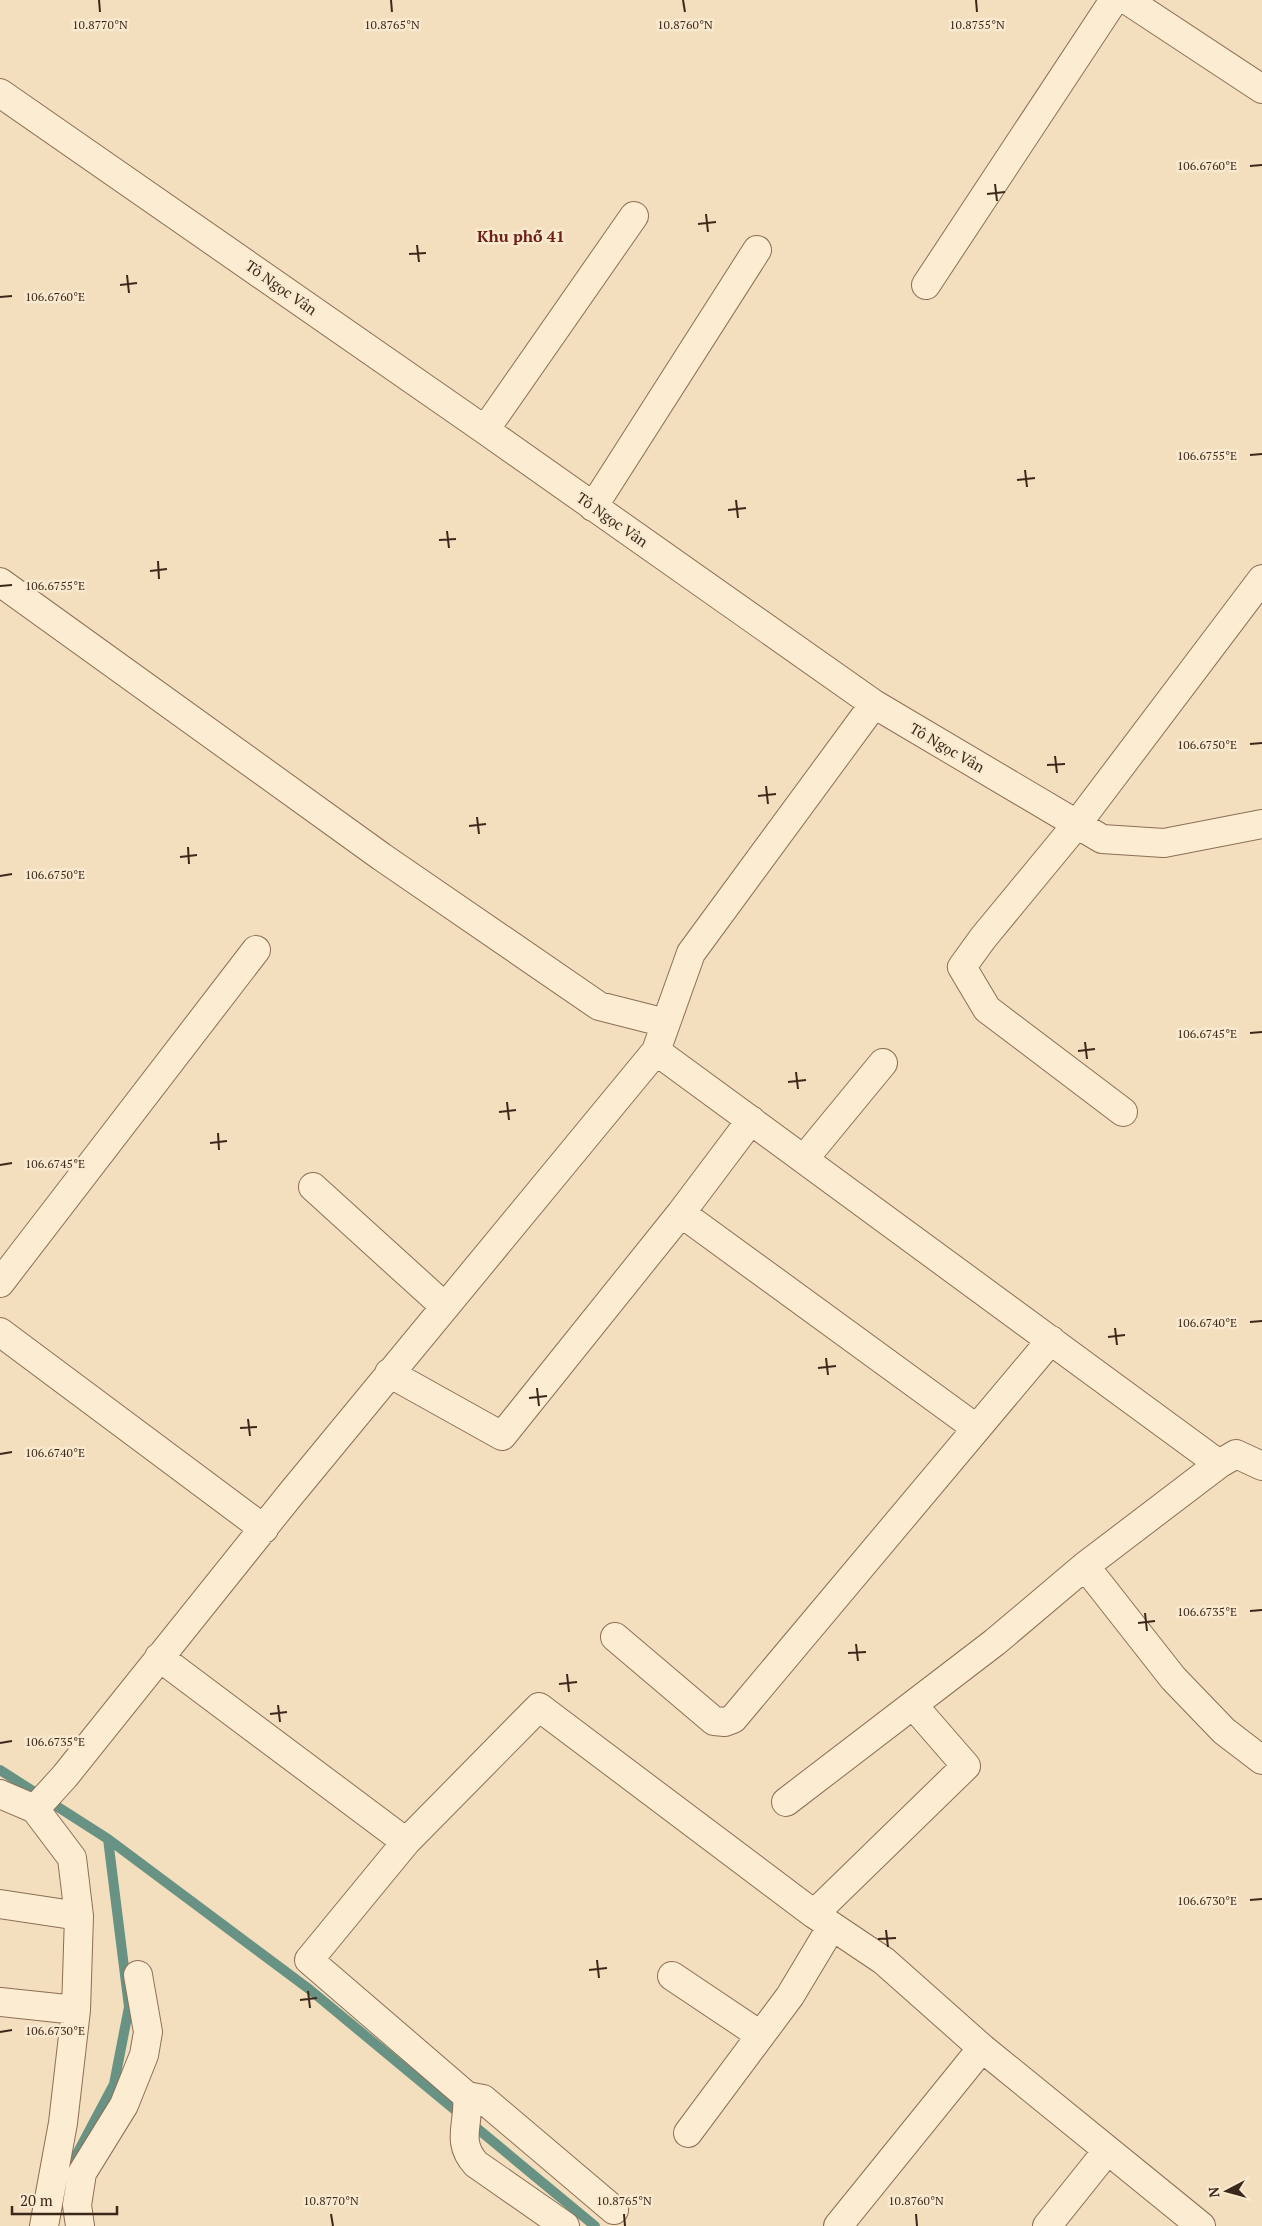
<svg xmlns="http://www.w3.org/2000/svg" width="1262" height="2226" font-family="'PT Serif',serif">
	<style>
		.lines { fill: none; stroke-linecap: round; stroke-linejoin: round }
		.stream { stroke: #689384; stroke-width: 10 }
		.minor-casing { stroke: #8d6e55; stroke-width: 30 }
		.minor { stroke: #fcecd2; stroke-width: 28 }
		.ticks { fill: none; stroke: #3b281b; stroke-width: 2 }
		.labels { text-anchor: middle; stroke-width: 5; stroke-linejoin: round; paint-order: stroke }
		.street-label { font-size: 15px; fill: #3b281b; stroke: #f9e9cf }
		.neighbourhood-label { font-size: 16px; font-weight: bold; fill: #6c2016; stroke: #f9e9cf }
		.ticks-label { font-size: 12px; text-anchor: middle; fill: #3b281b; stroke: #f9e9cf; stroke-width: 5; stroke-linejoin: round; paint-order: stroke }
	</style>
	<rect width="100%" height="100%" fill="#f3debe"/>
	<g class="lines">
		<!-- stream -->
		<path class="stream" d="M0 1770 108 1839 309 1989 595 2226
			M70 2167 114 2084 129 2007 108 1839"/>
		<!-- minor casing -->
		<g class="minor-casing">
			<path id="minor" d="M1127 0 1262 89
				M0 93 485 430 874 704 1102 839 1164 843 1262 824
				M926 285 1114 0
				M485 430 634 216
				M593 507 757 250
				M0 582 382 857 599 1006 666 1023
				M656 1051 1219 1464
				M1123 1112 987 1009 962 967 983 938 1077 824 1262 579
				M751 1120 681 1213 976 1428
				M804 1159 883 1063
				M313 1187 444 1306
				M0 1283 256 950
				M0 1332 264 1529
				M389 1373 502 1436 681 1213
				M1085 1566 1173 1678 1224 1731 1262 1760
				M615 1637 714 1721 725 1722 733 1719 1051 1340
				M159 1657 406 1842 309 1960 467 2096 483 2099 614 2210
				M0 1794 35 1809
				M786 1802 995 1642 1085 1566 1219 1464 1236 1454 1262 1466
				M406 1842 539 1707 814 1914 884 1961 982 2048 1201 2226
				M0 1904 79 1916
				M814 1914 966 1766 913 1705
				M672 1976 760 2035
				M0 2002 76 2010
				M467 2096C470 2123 455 2141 476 2164L565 2226
				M688 2133 790 1996 832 1926
				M44 2226 63 2123 76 2010 79 1916 72 1858 35 1809 65 1776 290 1495 656 1051 691 953 874 704
				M80 2226 77 2205 82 2173 124 2105 144 2055 148 2032 138 1975
				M838 2226 982 2048
				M1047 2226 1107 2151"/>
		</g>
		<!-- minor -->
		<use href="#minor" class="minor"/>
	</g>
	<!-- ticks -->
	<path class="ticks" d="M99 0 100 12M391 0 392 12M683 0 685 12M976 0 977 12M1250 166 1262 165M995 184 997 201M987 194 1005 192M706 214 708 232M698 224 716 222M417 245 419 262M409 254 426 253M127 275 129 293M120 285 137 283M0 297 12 296M1250 455 1262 454M1025 470 1027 487M1017 480 1035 478M736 500 738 518M728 510 746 508M447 531 449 548M439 540 456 539M158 561 159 579M150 571 167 569M0 586 12 585M1250 744 1262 743M1055 756 1057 773M1047 765 1065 764M766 786 768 804M758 796 776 794M477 817 479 834M469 826 486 824M188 847 189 864M180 857 197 855M0 876 12 874M1250 1033 1262 1032M1085 1042 1087 1059M1078 1051 1095 1049M796 1072 798 1089M788 1082 806 1080M507 1102 509 1120M499 1112 516 1110M218 1133 219 1150M210 1143 227 1141M0 1165 12 1163M1250 1322 1262 1321M1115 1328 1117 1345M1108 1337 1125 1335M826 1358 828 1375M818 1368 836 1366M537 1388 539 1406M529 1398 547 1396M248 1419 250 1436M240 1428 257 1427M0 1454 12 1452M1250 1611 1262 1610M1145 1613 1147 1631M1138 1623 1155 1621M856 1644 858 1661M848 1653 866 1652M567 1674 569 1692M559 1684 577 1682M278 1705 280 1722M270 1714 287 1712M0 1743 12 1741M1250 1900 1262 1899M886 1930 888 1947M878 1939 896 1938M597 1960 599 1978M589 1970 607 1968M308 1991 310 2008M300 2000 317 1998M0 2032 12 2030M331 2214 333 2226M624 2214 625 2226M916 2214 917 2226"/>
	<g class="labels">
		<!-- street labels -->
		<g class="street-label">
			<text transform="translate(281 288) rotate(35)" y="5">Tô Ngọc Vân</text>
			<text transform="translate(612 520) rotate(35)" y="5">Tô Ngọc Vân</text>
			<text transform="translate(947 748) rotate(30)" y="5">Tô Ngọc Vân</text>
		</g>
		<!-- neighbourhood labels -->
		<g class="neighbourhood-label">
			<text x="521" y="242">Khu phố 41</text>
		</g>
	</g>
	<g class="ticks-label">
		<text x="100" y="29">10.8770°N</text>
		<text x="392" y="29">10.8765°N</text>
		<text x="685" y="29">10.8760°N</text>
		<text x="977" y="29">10.8755°N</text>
		<text x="1207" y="170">106.6760°E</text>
		<text x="55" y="301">106.6760°E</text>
		<text x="1207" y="460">106.6755°E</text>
		<text x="55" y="590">106.6755°E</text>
		<text x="1207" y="749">106.6750°E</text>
		<text x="55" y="879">106.6750°E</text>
		<text x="1207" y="1038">106.6745°E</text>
		<text x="55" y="1168">106.6745°E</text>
		<text x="1207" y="1327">106.6740°E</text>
		<text x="55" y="1457">106.6740°E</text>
		<text x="1207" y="1616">106.6735°E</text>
		<text x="55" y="1746">106.6735°E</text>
		<text x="1207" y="1905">106.6730°E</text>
		<text x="55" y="2035">106.6730°E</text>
		<text x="331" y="2205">10.8770°N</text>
		<text x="624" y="2205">10.8765°N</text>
		<text x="916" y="2205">10.8760°N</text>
	</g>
	<!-- north arrow -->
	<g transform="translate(1227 2191) rotate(264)" stroke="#f9e9cf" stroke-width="4" paint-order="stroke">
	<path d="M0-4L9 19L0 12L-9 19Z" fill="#3b281b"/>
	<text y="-8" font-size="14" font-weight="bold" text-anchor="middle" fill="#3b281b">N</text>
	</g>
	<!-- scale -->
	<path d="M12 2206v8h105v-8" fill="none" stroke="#3b281b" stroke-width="2.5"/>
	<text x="20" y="2206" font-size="15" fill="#3b281b" stroke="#f9e9cf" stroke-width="4" paint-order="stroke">20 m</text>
</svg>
